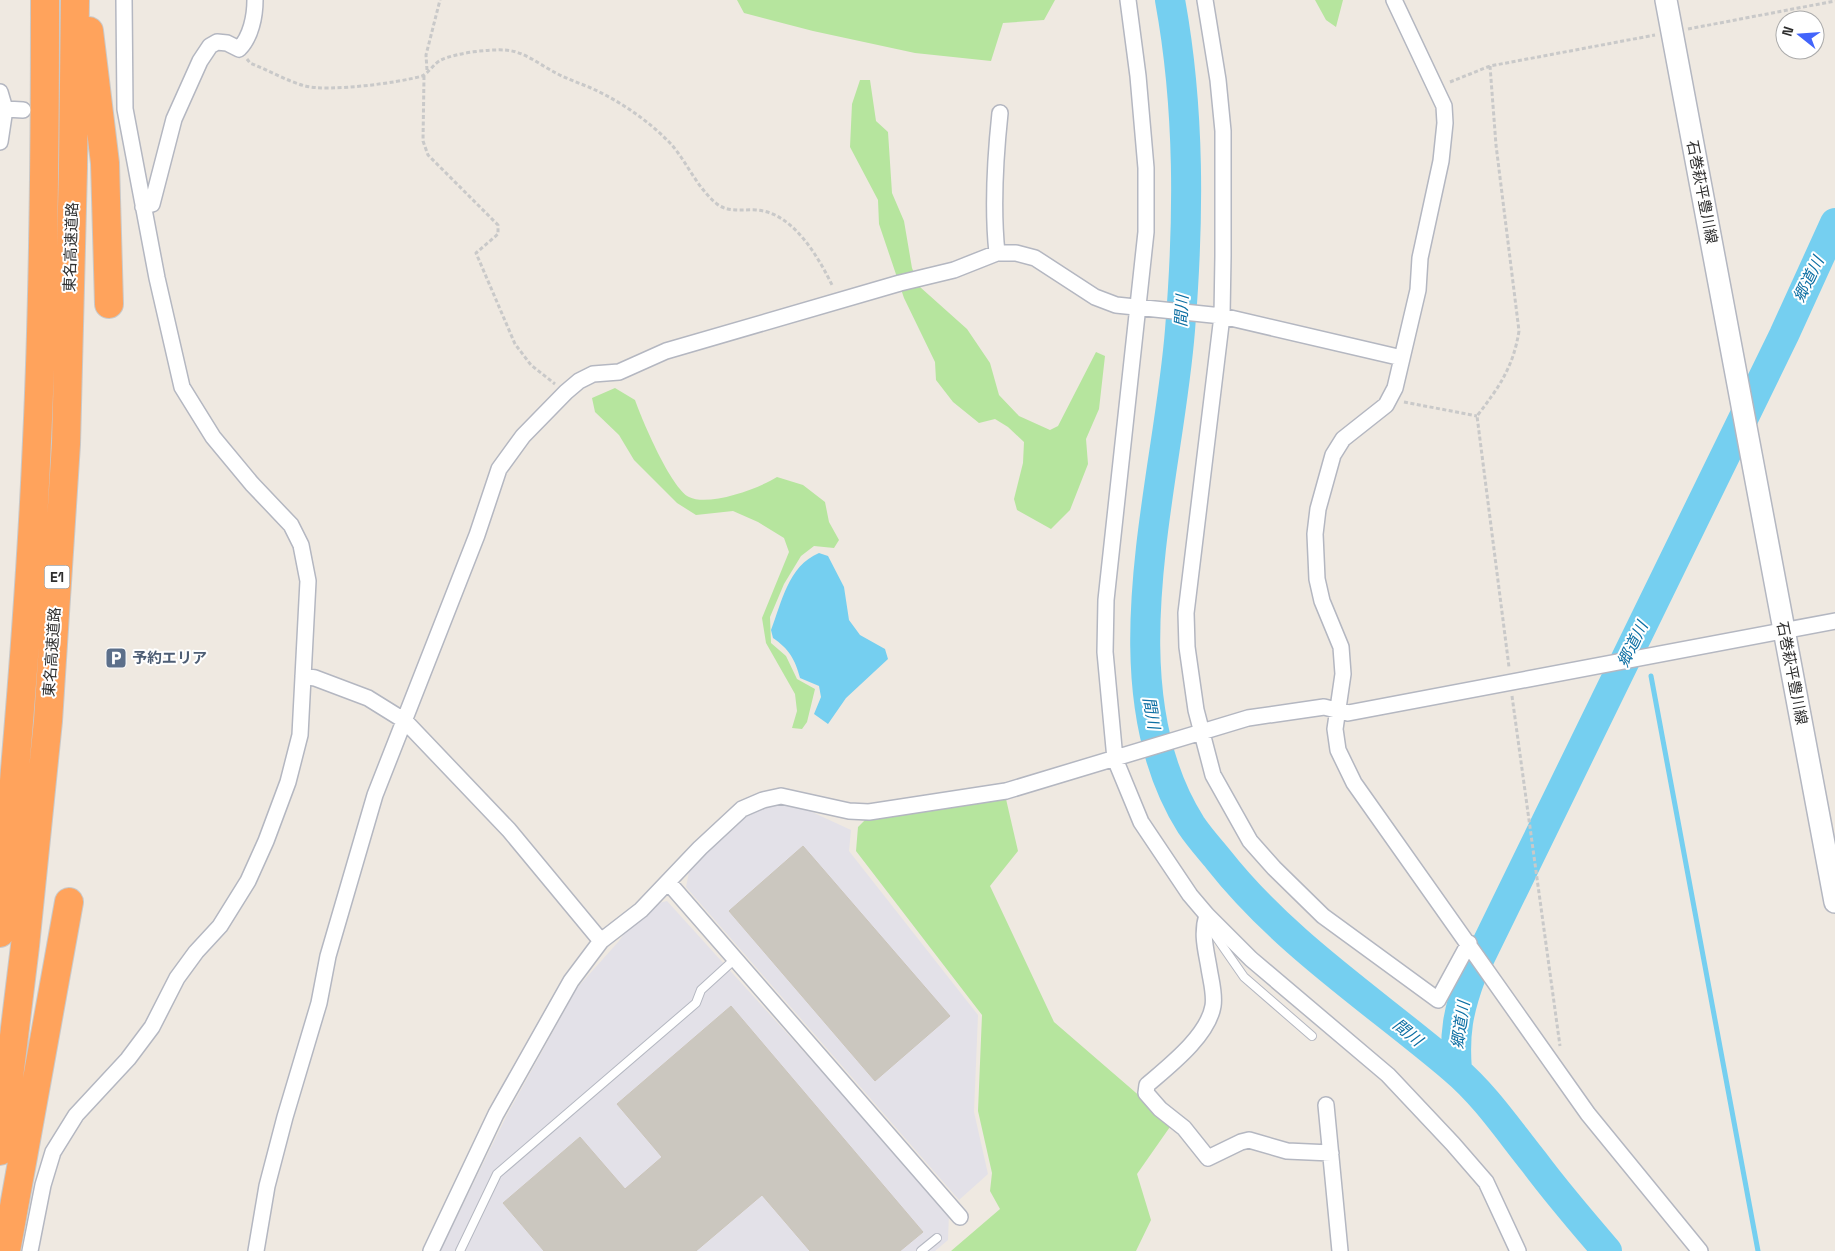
<svg xmlns="http://www.w3.org/2000/svg" width="1835" height="1251" font-family="'Space Grotesk','Noto Sans JP',sans-serif">
	<style>
		.industrial { fill: #e3e1e8 }
		.green { fill: #b6e59e }
		.water { fill: #75cff0 }
		.lines { fill: none; stroke-linecap: round; stroke-linejoin: round }
		.stream { stroke: #75cff0; stroke-width: 5 }
		.river { stroke: #75cff0; stroke-width: 30 }
		.building { fill: #cbc7bf; stroke: #cbc5ba }
		.service-casing { stroke: #b4b7c1; stroke-width: 10 }
		.minor-casing { stroke: #b4b7c1; stroke-width: 18 }
		.secondary-casing { stroke: #b4b7c1; stroke-width: 24 }
		.motorway-casing { stroke: #c9c9c9; stroke-width: 30 }
		.path { stroke: #c9c9c9; stroke-width: 3; stroke-dasharray: 4 2.5; stroke-linecap: butt }
		.service { stroke: #fff; stroke-width: 8 }
		.minor { stroke: #fff; stroke-width: 15 }
		.secondary { stroke: #fff; stroke-width: 21 }
		.motorway { stroke: #ffa35c; stroke-width: 28 }
		.labels { text-anchor: middle; stroke-width: 4; stroke-linejoin: round; paint-order: stroke }
		.shield { fill: #fff; stroke: #6d6d6d; stroke-width: 1 }
		.shield-label { font-size: 14px; font-weight: bold; fill: #2e2e2e }
		.street-label { font-size: 15px; fill: #2e2e2e; stroke: #fff }
		.service-label { font-size: 15px; font-weight: bold; fill: #4e5e75; stroke: #fff; text-anchor: start }
		.water-label { font-size: 16px; font-style: italic; fill: #0d6fa3; stroke: #fff }
	</style>
	<rect width="100%" height="100%" fill="#efe9e1"/>
	<!-- industrial -->
	<path class="industrial" d="M777 803 799 806 851 830 849 851 978 1015 974 1112 988 1174 959 1200 686 887 690 867 751 810Z
		M667 901 949 1212 948 1240 935 1251H440L507 1115 577 988 619 941 631 924 655 904Z"/>
	<!-- green -->
	<path class="green" d="M737 0H1055L1044 20 1003 23 991 61 915 53 813 31 744 13Z
		M1315 0H1343L1336 27 1326 20Z
		M860 80H870L876 121 888 132 892 193 904 221 912 268 920 287 967 329 990 363 999 395 1019 416 1050 430 1058 426 1096 352 1105 356 1099 409 1086 439 1088 464 1070 510 1051 529 1017 510 1014 499 1023 463 1024 442 1008 427 995 419 979 423 953 402 936 380 935 362 904 298 879 224 878 200 850 147 852 104Z
		M615 388 635 400C642 420 671 488 689 497 709 507 760 488 777 477L803 485 825 502 829 522 839 540 834 548 814 546 801 556 784 584 770 617 771 643 786 656 797 679 815 689 807 722 802 729 792 728 797 711 795 694 766 643 762 618 789 552 784 538 758 522 733 511 696 515 677 503 634 460 619 435 595 412 592 398Z
		M1006 799 1018 851 990 886 1054 1022 1172 1124 1137 1174 1151 1220 1136 1251H951L1000 1209 990 1191 992 1173 978 1111 982 1015 856 851 858 827 869 816Z"/>
	<!-- water -->
	<path class="water" d="M819 553 828 556 844 587 849 620 860 635 885 649 888 659 846 698 828 724 814 714 821 697 819 686 800 678C795 659 789 649 773 638L771 630C782 602 788 566 819 553Z"/>
	<g class="lines">
		<!-- stream -->
		<path class="stream" d="M1651 676 1758 1251"/>
		<!-- river -->
		<path class="river" d="M1170 0C1190 109 1189 220 1180 330 1168 485 1102 684 1191 825 1199 837 1209 848 1218 859 1284 943 1374 1001 1454 1069 1485 1095 1509 1131 1534 1162 1557 1193 1582 1222 1607 1251
			M1457 1071C1454 1034 1458 1011 1471 976L1784 335 1835 223"/>
	</g>
	<!-- building -->
	<path class="building" d="M803 846 950 1016 875 1081 729 911Z
		M731 1006 923 1232 900 1251H810L762 1195 696 1251H544L503 1203 580 1137 625 1189 662 1157 617 1104Z"/>
	<g class="lines">
		<!-- service casing -->
		<g class="service-casing">
			<path id="service" d="M1210 928 1244 977 1312 1036
				M460 1251 497 1174 696 1003 701 990 735 959
				M921 1251 937 1238"/>
		</g>
		<!-- minor casing -->
		<g class="minor-casing">
			<path id="minor" d="M1128 0 1138 76 1146 168V232L1106 600 1105 652 1115 759 1141 822 1190 895 1207 915 1251 959 1388 1075 1453 1144 1486 1182 1518 1251
				M1205 0 1218 80 1223 131V256L1222 316 1186 613 1187 647 1196 710 1213 775 1250 841 1274 868 1323 916 1438 1000 1469 943
				M1394 0 1444 106 1445 123 1441 161 1420 258 1418 290 1395 388 1386 405 1343 439 1333 455 1318 509 1315 534 1317 579 1322 601 1341 647 1343 674 1335 729 1338 750 1354 783 1588 1114 1700 1251
				M0 92 5 109 0 142
				M5 109 23 110
				M143 207 152 204 174 119 200 61 210 46 217 42 227 43 239 49C251 37 255 16 255 0
				M997 253C992 206 995 160 1000 113
				M303 676 315 678 368 698 405 721 509 830 601 941
				M668 882 960 1217
				M1207 915C1201 934 1206 950 1209 968 1211 981 1215 994 1213 1006 1208 1036 1169 1066 1147 1085L1146 1093 1160 1109 1184 1128 1208 1158 1241 1142 1249 1140 1287 1151 1331 1153
				M1326 1105 1340 1251
				M30 1251 43 1185 53 1152 76 1115 128 1059 152 1027 177 978 196 952 220 926 248 881 266 841 288 782 300 735 308 581 301 545 291 525 252 484 213 437 182 387 157 278 125 109 124 0
				M256 1251 267 1186 285 1117 319 1003 328 956 375 795 477 535 499 469 523 436 566 392 579 381 593 374 619 372 666 351 900 283 954 270 997 253H1016L1035 258 1095 297 1116 305 1222 316 1402 358
				M431 1251 496 1114 571 981 601 941 641 910 700 848 742 809 763 800 781 796 849 811 869 812 1006 791 1248 718 1324 707 1348 713 1835 621"/>
		</g>
		<!-- secondary casing -->
		<g class="secondary-casing">
			<path id="secondary" d="M1666 0 1835 902"/>
		</g>
		<!-- motorway casing -->
		<g class="motorway-casing">
			<path id="motorway" d="M89 31 105 163 109 304
				M0 933C16 769 30 606 37 441 44 294 45 147 45 0
				M0 1151 25 946 48 721 66 444 73 168 75 0
				M6 1251 69 902"/>
		</g>
		<!-- path -->
		<path class="path" d="M1688 29 1835 1
			M247 59 250 63C268 70 287 81 305 86 329 92 398 83 422 76 428 74 434 63 441 60 456 53 488 49 505 50 524 51 540 65 556 73 567 79 579 83 591 88 620 101 649 121 671 144 687 162 697 188 717 204 729 213 742 209 756 210 793 212 819 258 833 287
			M1490 66 1496 145 1519 331C1513 368 1499 387 1477 416L1509 667
			M427 70 426 55 440 0
			M424 76 423 141 428 155 498 225V234L476 253 515 344 531 365 555 384
			M1450 82 1490 66 1655 35
			M1404 402 1477 416
			M1512 696 1560 1046"/>
		<!-- service -->
		<use href="#service" class="service"/>
		<!-- minor -->
		<use href="#minor" class="minor"/>
		<!-- secondary -->
		<use href="#secondary" class="secondary"/>
		<!-- motorway -->
		<use href="#motorway" class="motorway"/>
	</g>
	<!-- icons -->
	<defs>
		<g id="parking-square" transform="scale(1.125)"><rect x="-9" y="-9" width="18" height="18" rx="4" fill="#5c6f8a" stroke="#fff"/><path d="M-3.5-5.5H1a3.5 3.5 0 0 1 0 7H-1V5.5H-3.5ZM-1-3.4V-.6H.8a1.4 1.4 0 0 0 0-2.8Z" fill="#fff"/></g>
	</defs>
	<g fill-rule="evenodd">
		<use href="#parking-square" x="116" y="658"/>
	</g>
	<g class="labels">
		<!-- shield labels -->
		<rect class="shield" x="44.5" y="565.5" width="25" height="23" rx="4"/>
		<g class="shield-label">
			<text x="57" y="582">E1</text>
		</g>
		<!-- street labels -->
		<g class="street-label">
			<text transform="translate(1702 192) rotate(79)" y="5">石巻萩平豊川線</text>
			<text transform="translate(71 247) rotate(-88)" y="5">東名高速道路</text>
			<text transform="translate(52 652) rotate(-86)" y="5">東名高速道路</text>
			<text transform="translate(1792 673) rotate(79)" y="5">石巻萩平豊川線</text>
		</g>
		<!-- service labels -->
		<g class="service-label">
			<text x="132" y="663">予約エリア</text>
		</g>
		<!-- water labels -->
		<g class="water-label">
			<text transform="translate(1808 279) rotate(-64)" y="6">郷道川</text>
			<text transform="translate(1181 311) rotate(-87)" y="6">間川</text>
			<text transform="translate(1632 644) rotate(-64)" y="6">郷道川</text>
			<text transform="translate(1152 713) rotate(80)" y="6">間川</text>
			<text transform="translate(1460 1025) rotate(-82)" y="6">郷道川</text>
			<text transform="translate(1408 1032) rotate(39)" y="6">間川</text>
		</g>
	</g>
	<!-- north arrow -->
	<g transform="translate(1800 35) rotate(287)"><circle r="24" fill="#ffffff" stroke="#ababab"/>
	<path d="M0-4L9 19L0 12L-9 19Z" fill="#4264fb"/>
	<text y="-8" font-size="14" font-weight="bold" text-anchor="middle" fill="#2e2e2e">N</text>
	</g>
</svg>
